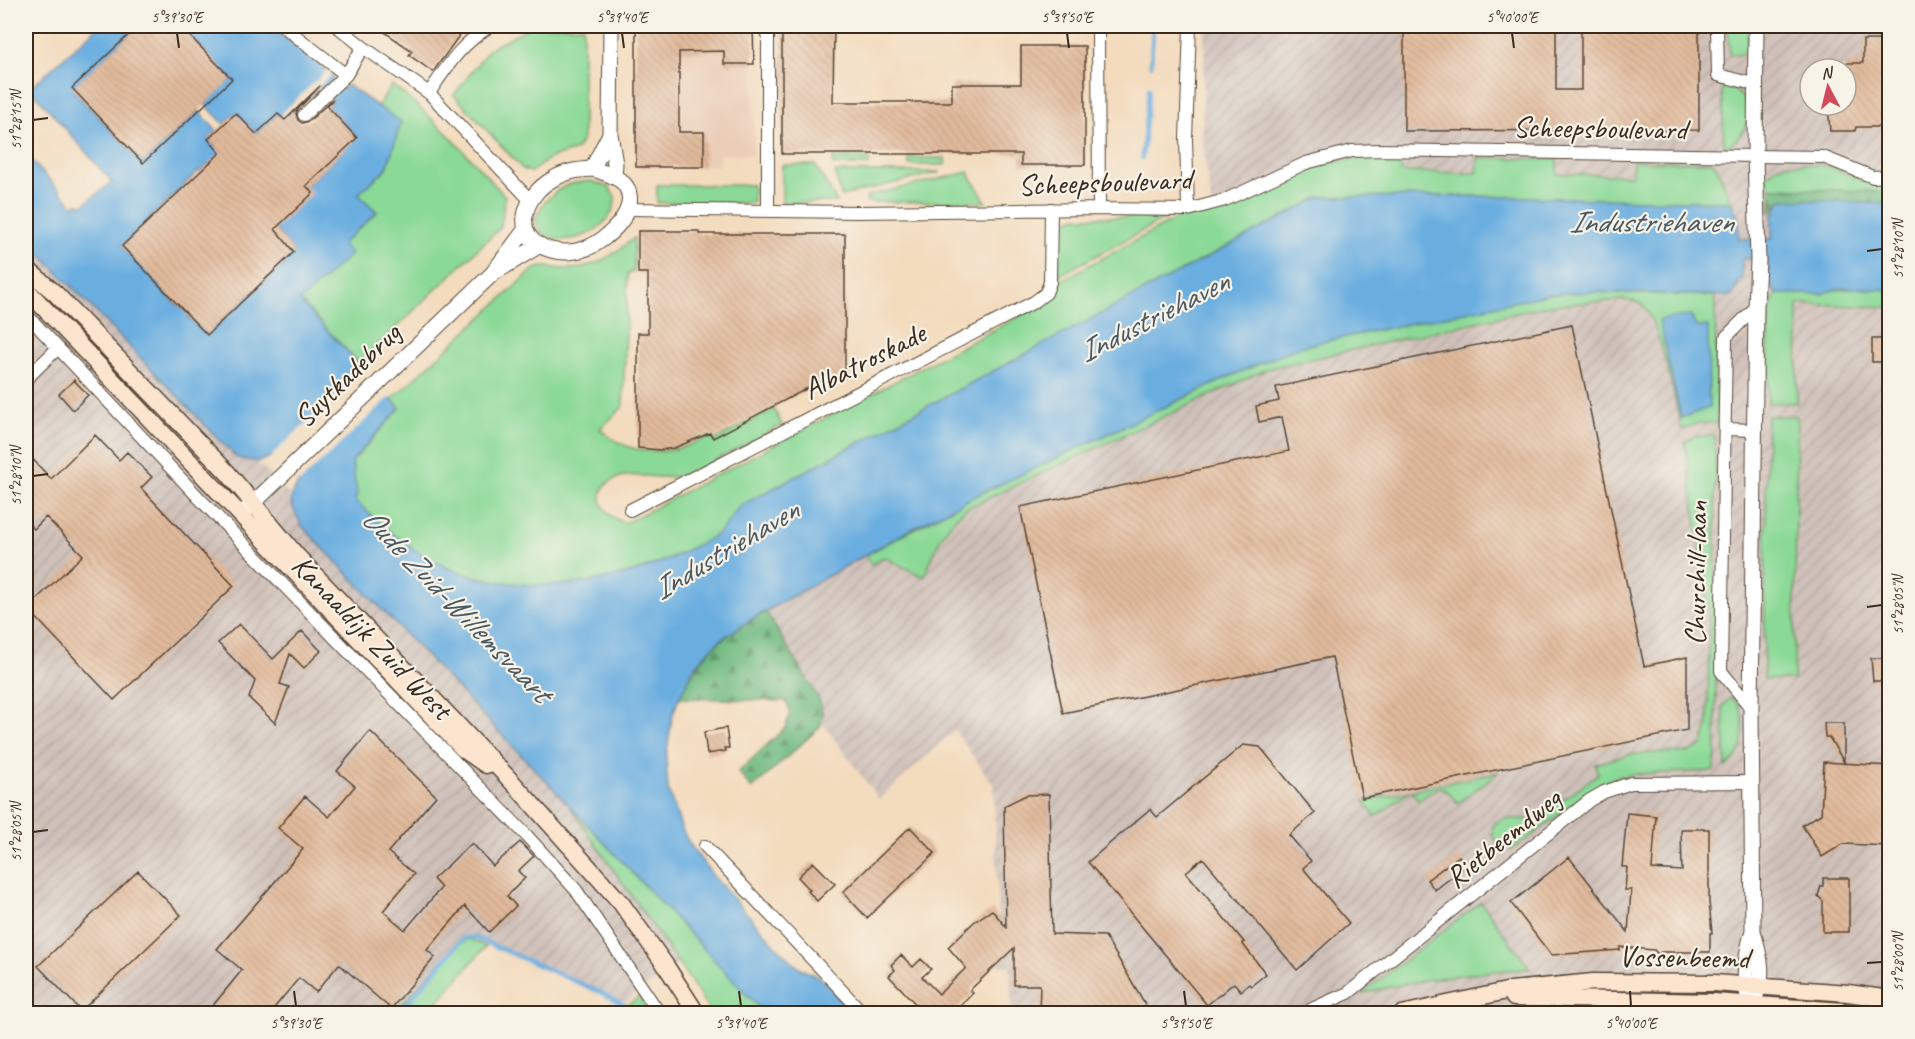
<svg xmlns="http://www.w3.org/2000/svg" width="1915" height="1039" font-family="Caveat,sans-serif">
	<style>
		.built { fill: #ebceb8 }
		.industrial { fill: url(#industrial-furrows); fill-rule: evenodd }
		.grass { fill: #8bd997; stroke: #63825a; stroke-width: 1.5 }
		.forest { fill: url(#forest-firs); stroke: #56724f; stroke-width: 1.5 }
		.water { fill: #6baee0; stroke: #536c7f; stroke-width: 1.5 }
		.pier { fill: #f3dbbe }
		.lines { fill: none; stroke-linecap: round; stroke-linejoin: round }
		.stream { stroke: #6baee0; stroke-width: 4.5 }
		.building { fill: url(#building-back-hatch) }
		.minor-casing { stroke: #574536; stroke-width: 14 }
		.tertiary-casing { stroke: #574536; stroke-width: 17 }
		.secondary-casing { stroke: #574536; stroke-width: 19 }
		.minor { stroke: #fff; stroke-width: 12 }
		.tertiary { stroke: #fff; stroke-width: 15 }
		.secondary { stroke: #fbe5cf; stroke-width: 16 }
		.ticks { fill: none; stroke: #3b2a1e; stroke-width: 2 }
		.labels { text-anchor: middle; stroke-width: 4.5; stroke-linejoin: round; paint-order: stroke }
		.street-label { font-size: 30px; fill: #3b2a1e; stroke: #f7f3e8 }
		.water-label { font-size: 32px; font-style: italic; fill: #4c5862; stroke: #f7f3e8 }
		.neatline { fill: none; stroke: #3b2a1e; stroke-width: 2 }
		.ticks-label { font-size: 15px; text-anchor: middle; fill: #3b2a1e }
	</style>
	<defs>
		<pattern id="industrial-furrows" width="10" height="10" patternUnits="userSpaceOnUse" patternTransform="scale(1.5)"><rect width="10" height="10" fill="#cfc1ba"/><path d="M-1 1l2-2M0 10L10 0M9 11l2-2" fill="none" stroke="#b3a69f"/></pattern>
		<pattern id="forest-firs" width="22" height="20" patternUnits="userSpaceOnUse" patternTransform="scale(1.5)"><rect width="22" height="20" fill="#70b980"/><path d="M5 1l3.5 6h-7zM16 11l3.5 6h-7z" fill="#5d9768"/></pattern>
		<pattern id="building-back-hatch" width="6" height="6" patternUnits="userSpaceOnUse" patternTransform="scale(1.5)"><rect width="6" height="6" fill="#e1ba9b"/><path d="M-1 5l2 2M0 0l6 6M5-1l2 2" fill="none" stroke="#c2a085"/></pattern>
	</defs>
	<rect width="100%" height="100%" fill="#f7f3e8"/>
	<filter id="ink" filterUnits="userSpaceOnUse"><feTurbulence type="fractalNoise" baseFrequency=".0167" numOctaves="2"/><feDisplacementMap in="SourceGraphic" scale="12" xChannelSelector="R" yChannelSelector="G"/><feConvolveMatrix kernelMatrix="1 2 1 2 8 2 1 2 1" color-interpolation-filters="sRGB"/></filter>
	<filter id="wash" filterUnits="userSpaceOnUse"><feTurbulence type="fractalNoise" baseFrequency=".008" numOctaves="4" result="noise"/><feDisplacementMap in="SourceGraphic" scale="24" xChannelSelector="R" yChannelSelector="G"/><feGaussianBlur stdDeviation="1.35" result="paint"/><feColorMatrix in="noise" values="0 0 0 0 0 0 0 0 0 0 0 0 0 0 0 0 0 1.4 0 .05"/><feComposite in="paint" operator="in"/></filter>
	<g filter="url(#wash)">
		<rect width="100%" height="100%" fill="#f3dbbe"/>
		<!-- built -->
		<path class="built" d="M649 26H754L753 155 719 154V166L649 165Z"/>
		<!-- industrial -->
		<path class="industrial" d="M1205 26H1889V1013H1012L1010 966H1000L994 786 955 730 879 799 733 604 1214 224 1202 138ZM1810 69H1846V105H1810Z
			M26 226 331 537 727 928 625 1002 472 936 401 1013H26Z"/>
		<!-- grass -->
		<path class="grass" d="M531 26H583V138L576 150 550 158 531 172 523 169 454 95 489 49Z
			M1728 26H1748V52L1737 55 1729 54Z
			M1726 84C1745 96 1757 110 1742 132 1737 140 1733 144 1724 147L1722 86Z
			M392 85C435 117 469 157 505 196L501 227 359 363 300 301 351 254 341 244 377 212 358 194 387 168 401 122 377 107Z
			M1401 157V172L1477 173 1478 158 1557 159V174L1632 175 1633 161 1712 162 1717 167 1731 202 1473 196 1320 197 740 506C733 514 726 527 717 534 709 540 698 544 689 549 619 586 535 596 459 572 420 559 383 529 355 500L352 462 400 408 392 399 533 270C544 264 553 269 566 269 592 270 615 254 634 238V272L628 273 623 407 600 429C633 459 671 456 709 436L713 441 774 409 782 425C762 436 742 447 721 457 712 462 702 469 693 472 684 475 674 477 665 477 649 478 625 471 611 481 589 494 607 521 627 522L1037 307 1048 298 1056 283 1181 216 1227 207 1255 197 1305 171 1329 163 1359 158Z
			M833 158H869V165H833Z
			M909 158H945V165H909Z
			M1786 164H1812L1828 166 1864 181 1883 183 1889 188V192L1771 188 1766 177 1775 168Z
			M782 165H815L837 202 782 203Z
			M835 172H941L841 196Z
			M968 172 986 202H867V196Z
			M591 181 609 187 615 197C617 227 568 251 544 234 522 219 552 191 568 185 575 182 583 182 591 181Z
			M657 185H753V203H657Z
			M1076 217H1165V219L1056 277C1056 255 1049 225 1076 217Z
			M1856 288 1889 290V307L1798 304 1797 403H1768V314L1776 294H1822L1828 291Z
			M1590 292 1715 296 1717 423H1698L1682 430C1676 405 1659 319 1642 305 1637 301 1630 301 1624 300L1552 305 1267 369 965 509C940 531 936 547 924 577L884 557 871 565 866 555 973 497 1233 375 1298 347 1550 294Z
			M1767 416H1797L1794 680 1764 679Z
			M1695 436H1715L1716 752 1714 771 1635 774 1617 777 1597 787 1512 850 1495 840 1492 833 1493 826 1496 822 1505 818 1534 820 1598 774 1595 764 1631 754 1689 752 1702 745 1708 726 1709 611 1685 442Z
			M1730 698C1746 704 1744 733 1741 747 1739 754 1732 762 1726 767L1723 706Z
			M1499 772 1458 803 1443 788H1437L1419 800 1411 791 1375 817 1364 801Z
			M568 804 764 1013H711L690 980Z
			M1481 902 1530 969C1473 971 1417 980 1361 994Z
			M469 939 486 946 428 1013H394L455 946Z
			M639 997 650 1013H627L623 1008Z"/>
		<!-- forest -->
		<path class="forest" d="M1771 188 1889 192V204L1782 199 1771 212Z
			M766 612 818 697 823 714 820 727 752 789 738 772 785 728C789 719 792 711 786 701L679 698C701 653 722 635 766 612Z"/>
		<!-- water -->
		<path class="water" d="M99 26H138L72 89 143 163 199 111 217 131 208 140 259 194 210 163 200 172 198 171 122 246 138 265 142 262C151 281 173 304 191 314L188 318 207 335 285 263 284 261 294 252 275 229 306 186 357 137 327 106 333 100 320 87 296 109 298 112 287 123 278 114 256 134 236 113 224 124 205 104 231 79 180 26H270L334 76 332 78 343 89 347 85 401 122 387 168 358 194 377 212 342 244 351 254 300 301 400 408 352 461 357 493 355 500C384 529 421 559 459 572 535 596 619 586 689 549 698 544 709 540 717 534 726 527 733 514 740 506L1320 197 1473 196 1731 202 1738 216 1739 239H1772V217L1782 199 1889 204V290C1869 289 1841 284 1822 294H1776L1768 281V259H1742V281L1739 282 1732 296 1590 292 1550 294 1298 347 1233 375 973 497 908 531 752 619 720 640 704 656 694 668 679 698 672 717 668 744 666 757 668 789 681 827 689 843 713 876 780 950 799 968 820 977 852 1013H764L568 804 301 525C294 506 284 503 299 483L273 455C257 466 253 460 237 458L26 239V155L74 206 77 203 83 205 112 182 30 88Z
			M1691 315 1696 327 1708 326 1709 408 1681 418 1659 320Z"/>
		<!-- pier -->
		<path class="pier" d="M327 70 332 74 284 120 280 115Z
			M366 366 392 395 299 483 297 481 295 483 273 459 274 457 272 455Z"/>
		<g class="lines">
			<!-- stream -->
			<path class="stream" d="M1151 65 1153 26
				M1142 158 1149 89
				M398 1014 463 938 474 937 602 993 626 1006 631 1014"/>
		</g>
		<g id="blocks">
			<!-- building -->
			<path class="building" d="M138 26H180L232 79 143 163 72 88Z
				M376 26H466L433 72 409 55 412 51Z
				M636 26H753L754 64H724V51L679 52V132H704V167H636Z
				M782 26H834L833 102H952V84H1021V46H1085V165H1021V154H782Z
				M1404 26H1556V90H1581V26H1699V130L1404 131Z
				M1863 40H1890V127H1856L1855 131H1830L1828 105H1846V63H1863Z
				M320 86 298 109 296 113 298 120 302 123 309 121 333 99 327 106 357 138 306 186 313 193 275 229 294 252 207 335 122 246 220 153 208 139 236 113 256 134 278 114 285 120Z
				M638 231H699V234H845V378H827L713 438 710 433 674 448 660 450 638 448V333H648V273H638Z
				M1572 325 1644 666 1687 657V730L1362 798 1332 657 1063 713 1020 507 1289 451 1282 417 1259 422 1256 406 1279 401 1276 387Z
				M1872 339H1890V362H1872Z
				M74 380 88 395 73 410 59 394Z
				M95 435 119 460 127 452 152 477 141 488 234 586 114 700 27 608 83 555 46 517 34 529 26 521V452L51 479Z
				M239 624 273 659 302 631 321 651 304 668 290 654 280 684 289 687 275 723 249 698 255 681 218 643Z
				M1871 658H1890V681H1873Z
				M1824 723H1844V762L1829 737H1825Z
				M726 728 729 748H725L726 751 707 754 704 732Z
				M370 731 436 796 388 852 414 874 383 911 405 930 441 888 433 879 472 843 493 866 520 842 534 856 518 871 525 878 507 896 516 906 489 932 465 906 427 950 435 957 391 1009 339 964 316 992 299 978 269 1014H206L242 970 217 949 303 849 278 828 305 796 329 817 355 786 337 771Z
				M1243 745 1260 747 1315 813 1289 835 1311 861 1303 868 1349 923 1297 970 1203 858 1186 872 1244 942 1242 943 1266 974 1251 986 1249 984 1241 991 1234 983 1207 1005 1088 862 1150 809 1157 817Z
				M1824 762 1890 766V846L1843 844 1822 857 1802 825 1821 814Z
				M1049 794 1052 934 1105 936 1151 1014H1039L1040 985H1014V948L970 990 973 993 952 1014H925L889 976 895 970 891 965 901 955 913 967 921 959 931 969 922 977 939 994 966 968 948 947 974 922 992 910 1006 927 1004 806 1026 795Z
				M1627 813 1656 816 1652 869 1682 871 1681 829H1709V902L1712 933H1710V952H1661L1658 954 1654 950 1620 947V950L1551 955 1511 903 1569 857 1628 932 1631 890H1625L1627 867H1622Z
				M910 827 935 853 867 918 843 892Z
				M1459 856 1466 866 1435 890 1427 880Z
				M813 862 835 884 817 901 808 891 810 890 798 877Z
				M138 871 181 915 81 1011 38 966Z
				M1823 878H1849V932H1823V901L1818 896 1821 886H1823Z"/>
		</g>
	</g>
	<g filter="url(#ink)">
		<use href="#blocks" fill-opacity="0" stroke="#574536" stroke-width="1.5"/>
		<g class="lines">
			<!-- minor casing -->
			<g class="minor-casing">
				<path id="minor" d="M283 26 346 75
					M337 26 363 47 429 93 530 200
					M768 26V211
					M1098 26 1099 209
					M1717 26 1718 75 1757 85
					M429 93C449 64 459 46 490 26
					M304 115 346 75 363 47
					M627 209 857 212 1099 209 1188 210 1225 200 1306 163 1352 151 1379 150 1823 157 1873 177 1890 176
					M1188 210 1186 139 1190 26
					M26 314 200 499 527 836 576 890 660 1014
					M26 379 58 348
					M1725 429 1755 430
					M630 510 1034 302 1046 293 1050 282 1051 209
					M1751 708 1721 671 1726 337 1756 307
					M705 846 864 1014
					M1312 1009 1348 993 1590 800 1604 792 1631 783 1751 782"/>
			</g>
			<!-- tertiary casing -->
			<g class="tertiary-casing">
				<path id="tertiary" d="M611 26 610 134 615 164 614 177
					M592 169C603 172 618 176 625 185 642 209 607 240 587 248 576 252 562 253 551 250 509 238 523 195 553 179 566 171 578 170 592 169Z
					M592 169 610 134
					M497 271 540 245
					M244 512 492 274 525 230
					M1753 931C1759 953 1766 976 1755 997
					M1748 996C1742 973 1747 952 1753 930L1751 708 1756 307 1758 260 1755 155 1756 26"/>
			</g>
			<!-- secondary casing -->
			<g class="secondary-casing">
				<path id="secondary" d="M26 268 56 294 227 472 297 556 514 784 621 903 666 966 697 1014
					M26 289 463 749 486 765
					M1514 998 1714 1002 1889 1014
					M1402 1014 1511 990 1593 982 1714 983 1848 993 1890 999"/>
			</g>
			<!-- minor -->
			<use href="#minor" class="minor"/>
			<!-- tertiary -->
			<use href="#tertiary" class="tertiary"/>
			<!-- secondary -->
			<use href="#secondary" class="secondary"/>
		</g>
	</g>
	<!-- ticks -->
	<path class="ticks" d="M177 33 179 48M622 33 624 48M1067 33 1069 48M1512 33 1514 48M33 120 48 118M1867 251 1882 249M33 476 48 474M1867 607 1882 605M33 832 48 830M1867 963 1882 962M294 991 296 1006M739 991 741 1006M1184 991 1186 1006M1630 991 1631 1006"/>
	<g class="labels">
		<!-- street labels -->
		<g class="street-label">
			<text transform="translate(1600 128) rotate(1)" y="10">Scheepsboulevard</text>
			<text transform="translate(1105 182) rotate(-2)" y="10">Scheepsboulevard</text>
			<text transform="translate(864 361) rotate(-27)" y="10">Albatroskade</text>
			<text transform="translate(347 375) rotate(-44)" y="10">Suytkadebrug</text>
			<text transform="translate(1696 573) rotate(-89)" y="10">Churchill-laan</text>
			<text transform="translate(372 637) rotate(46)" y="10">Kanaaldijk Zuid West</text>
			<text transform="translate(1503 838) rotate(-39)" y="10">Rietbeemdweg</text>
			<text transform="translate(1684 957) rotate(1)" y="10">Vossenbeemd</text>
		</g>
		<!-- water labels -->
		<g class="water-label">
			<text x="1651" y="232">Industriehaven</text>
			<text transform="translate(1153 316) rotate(-27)" y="11">Industriehaven</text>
			<text transform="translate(725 549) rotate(-31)" y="11">Industriehaven</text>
			<text transform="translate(457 604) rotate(46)" y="11">Oude Zuid-Willemsvaart</text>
		</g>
	</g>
	<!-- margin -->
	<rect width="1915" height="1039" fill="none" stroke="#f7f3e8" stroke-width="66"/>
	<!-- north arrow -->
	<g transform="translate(1828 87) rotate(353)"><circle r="28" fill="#f7f3e8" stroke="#aca397" stroke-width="1.5"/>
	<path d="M0-4.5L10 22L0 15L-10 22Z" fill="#d1495b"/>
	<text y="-9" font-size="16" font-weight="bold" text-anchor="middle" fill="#3b2a1e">N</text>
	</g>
	<rect x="33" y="33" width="1849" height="973" class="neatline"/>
	<g class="ticks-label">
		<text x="177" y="22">5°39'30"E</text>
		<text x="622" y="22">5°39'40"E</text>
		<text x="1067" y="22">5°39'50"E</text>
		<text x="1512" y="22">5°40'00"E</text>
		<text transform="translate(16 120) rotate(-90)" y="5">51°28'15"N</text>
		<text transform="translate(1898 249) rotate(-90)" y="5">51°28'10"N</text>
		<text transform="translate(16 476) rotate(-90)" y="5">51°28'10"N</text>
		<text transform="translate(1898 605) rotate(-90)" y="5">51°28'05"N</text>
		<text transform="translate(16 832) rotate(-90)" y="5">51°28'05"N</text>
		<text transform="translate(1898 962) rotate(-90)" y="5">51°28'00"N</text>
		<text x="296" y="1028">5°39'30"E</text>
		<text x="741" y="1028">5°39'40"E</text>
		<text x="1186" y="1028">5°39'50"E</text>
		<text x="1631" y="1028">5°40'00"E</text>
	</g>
</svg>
